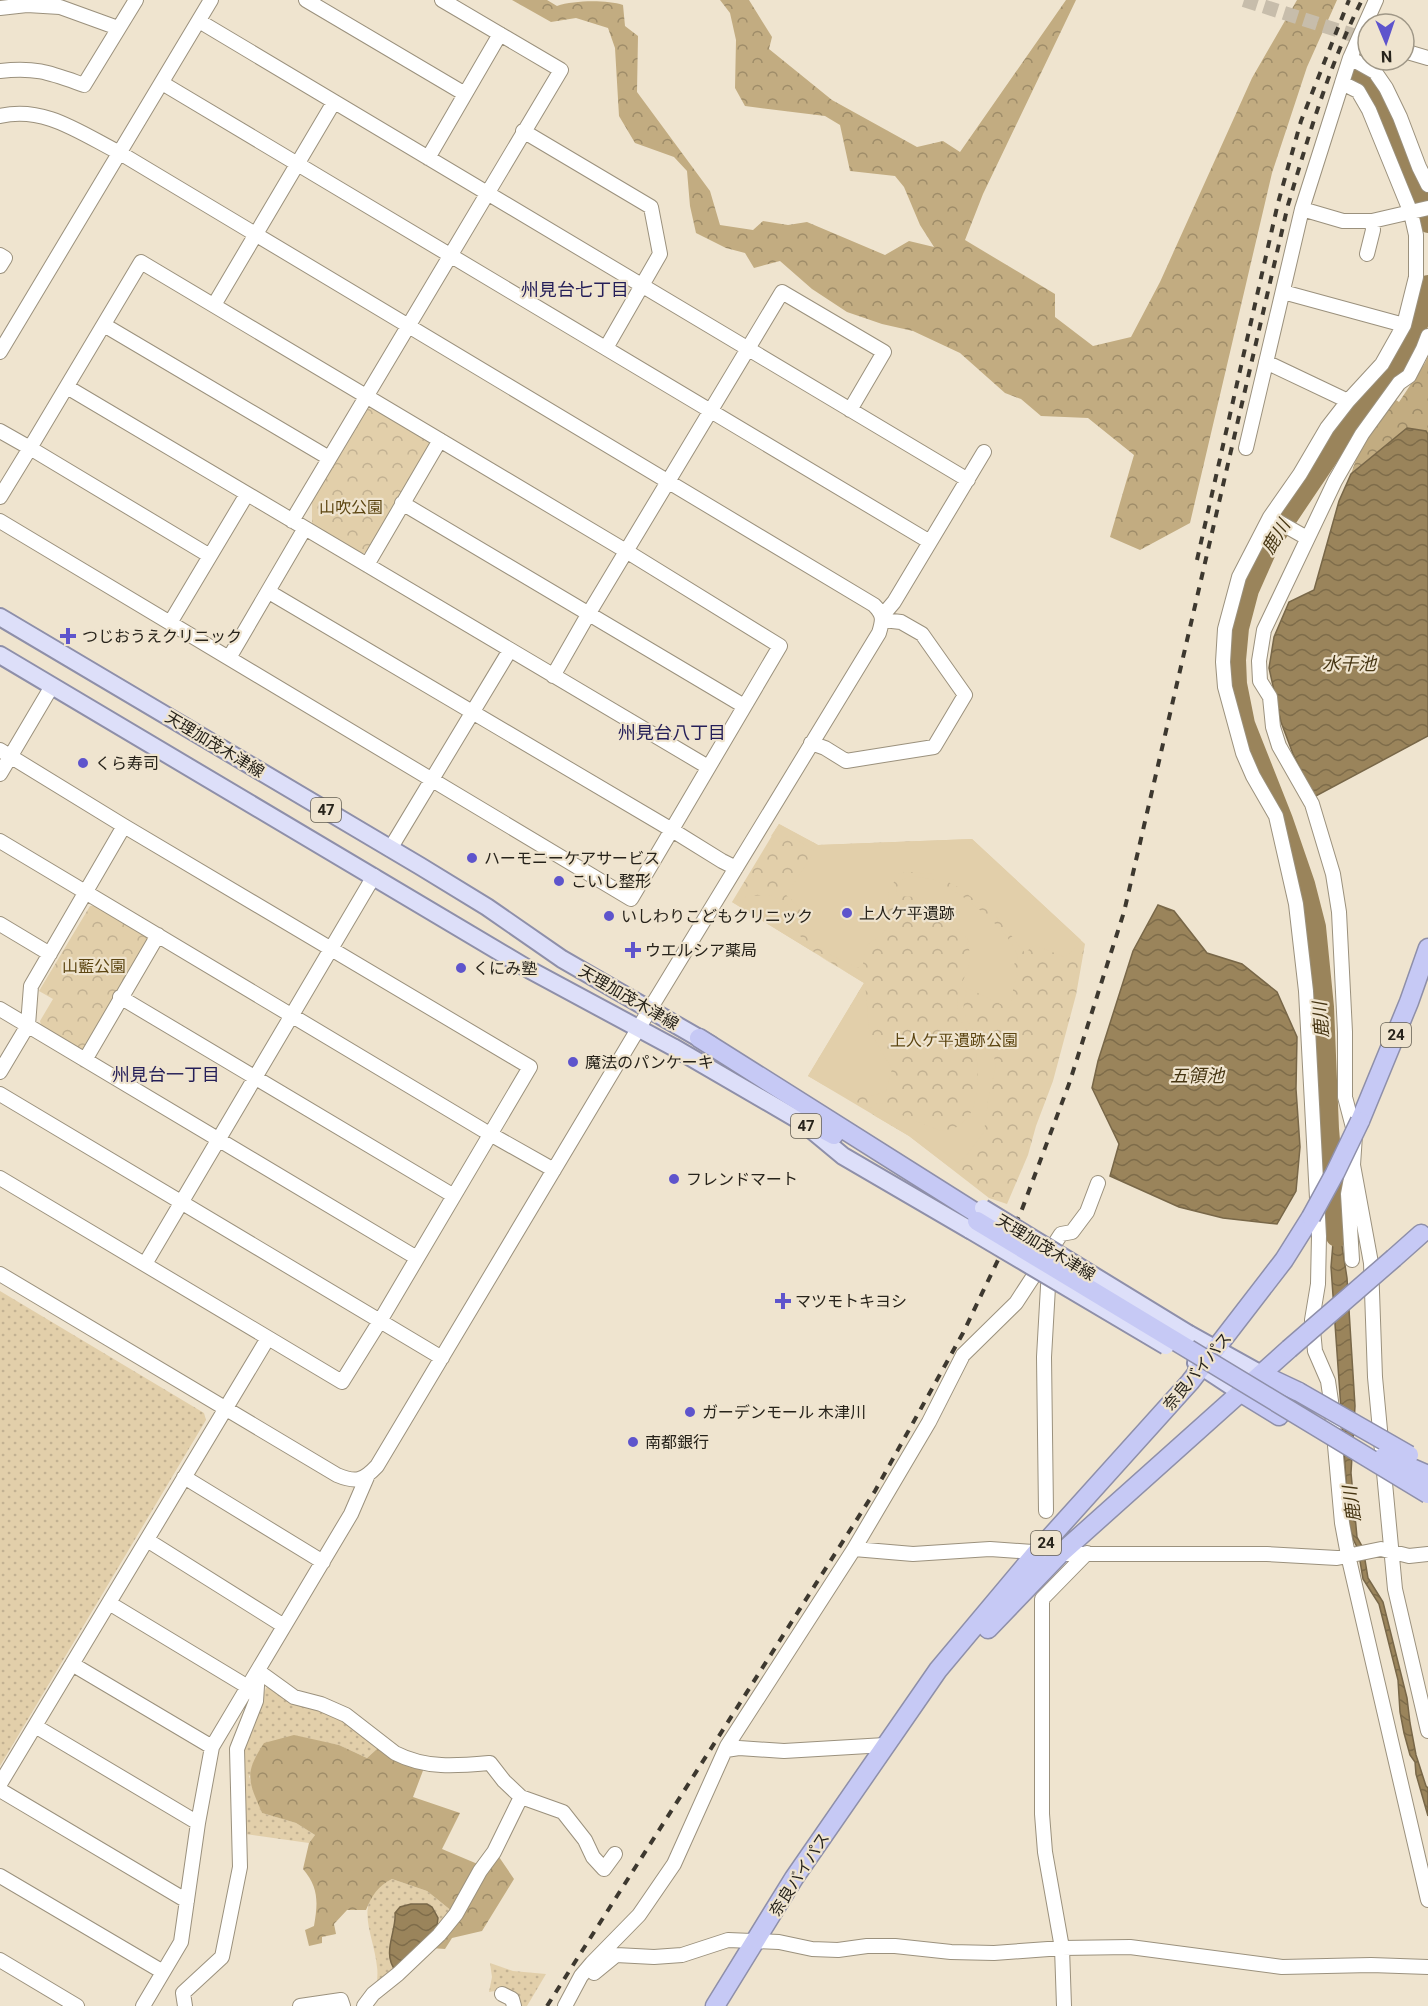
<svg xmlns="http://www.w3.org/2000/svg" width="1428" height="2006" font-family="Roboto,'Noto Sans JP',sans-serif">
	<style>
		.grass { fill: url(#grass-dots) }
		.forest { fill: url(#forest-crowns) }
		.park { fill: url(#park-crowns) }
		.garden { fill: #e2cfaa }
		.water { fill: url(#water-waves); stroke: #786748; stroke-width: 1.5 }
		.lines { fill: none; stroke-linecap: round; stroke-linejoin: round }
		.river { stroke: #9a845b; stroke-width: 22 }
		.minor-tunnel { stroke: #c7bdab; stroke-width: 14; stroke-dasharray: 14 7; stroke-linecap: butt }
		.minor-casing { stroke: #9b917d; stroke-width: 16 }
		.major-casing { stroke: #8e8fa9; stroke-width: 20 }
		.highway-casing { stroke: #8e8fa9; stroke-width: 21 }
		.minor { stroke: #fff; stroke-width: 14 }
		.major { stroke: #dddff9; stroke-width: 16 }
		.highway { stroke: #c6c9f5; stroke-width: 18 }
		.rail { stroke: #3d382f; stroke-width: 4; stroke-dasharray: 8 8; stroke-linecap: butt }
		.major-bridge-casing { stroke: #8e8fa9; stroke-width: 20; stroke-linecap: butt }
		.highway-bridge-casing { stroke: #8e8fa9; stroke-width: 21; stroke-linecap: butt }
		.major-bridge { stroke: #dddff9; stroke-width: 16 }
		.highway-bridge { stroke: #c6c9f5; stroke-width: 18 }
		.poi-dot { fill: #5e54cc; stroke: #efe4cf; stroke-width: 2 }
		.labels { text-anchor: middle; stroke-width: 4.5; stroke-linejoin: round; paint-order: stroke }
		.shield { fill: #efe4cf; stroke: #635d51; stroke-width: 1.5 }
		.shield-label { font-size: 15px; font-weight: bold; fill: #27231b }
		.park-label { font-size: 16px; fill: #5d4612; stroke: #efe4cf }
		.poi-label { font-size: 16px; fill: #27231b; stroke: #efe4cf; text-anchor: start }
		.street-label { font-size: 16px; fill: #27231b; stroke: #efe4cf }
		.neighbourhood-label { font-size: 18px; fill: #241e58; stroke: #efe4cf }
		.water-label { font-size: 18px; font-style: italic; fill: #463512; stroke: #efe4cf }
	</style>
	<defs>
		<pattern id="grass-dots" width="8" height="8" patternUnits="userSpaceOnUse" patternTransform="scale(1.5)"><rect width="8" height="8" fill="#e2cfaa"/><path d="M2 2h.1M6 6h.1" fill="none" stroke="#c2b192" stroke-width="1.8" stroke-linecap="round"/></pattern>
		<pattern id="forest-crowns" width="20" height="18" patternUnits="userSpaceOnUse" patternTransform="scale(1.5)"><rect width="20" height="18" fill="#c2ac81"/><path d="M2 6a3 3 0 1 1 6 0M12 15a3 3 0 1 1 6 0" fill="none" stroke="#9e8c69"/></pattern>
		<pattern id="park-crowns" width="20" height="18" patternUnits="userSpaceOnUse" patternTransform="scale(1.5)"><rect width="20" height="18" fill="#e2cfaa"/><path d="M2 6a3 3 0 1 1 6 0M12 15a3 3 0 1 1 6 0" fill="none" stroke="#c2b192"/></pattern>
		<pattern id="water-waves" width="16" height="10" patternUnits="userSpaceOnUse" patternTransform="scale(1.5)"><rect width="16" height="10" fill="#9a845b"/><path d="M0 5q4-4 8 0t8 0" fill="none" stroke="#7e6c4a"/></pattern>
	</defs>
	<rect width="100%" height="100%" fill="#efe4cf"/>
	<!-- grass -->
	<path class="grass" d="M0 1291 204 1413 206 1420 0 1766Z
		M272 1686 343 1720 378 1748 367 1758 339 1745 318 1741 249 1776 262 1813 296 1823 315 1835 309 1843 245 1834 243 1745 266 1688Z
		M392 1879 427 1891 453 1912 436 1933 435 1912 429 1904C422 1904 411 1902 405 1906 387 1920 395 1952 396 1971L377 1986C377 1979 378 1973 377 1967 374 1933 350 1900 392 1879Z
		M490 1963 513 1971 546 1974 527 2006H517L501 1990 489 1992 492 1977Z"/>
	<!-- forest -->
	<path class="forest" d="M512 0H547L557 6C575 0 607 0 623 5L625 26 638 36 637 92 710 191 720 225 753 230 763 221 788 225 807 222 885 255 909 241 934 247 920 225 904 187 895 176 850 171 840 125 825 116 745 106 735 88 736 40 730 13 720 0H749L772 37 769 49 832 100 917 147 943 141 960 152 1066 0H1076L983 194 965 240 1055 294V317L1093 346 1131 337 1160 282 1252 78 1297 0H1337L1307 67 1272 173 1190 523 1140 550 1110 537 1134 455 1088 418 1041 416 1021 399 1005 393 960 353 913 331 882 324 847 312 812 289 780 261 754 268 745 253 726 248 696 233 690 206 687 171 674 157 635 143 619 116 615 48 608 28 576 18 551 22Z
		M1428 356V434L1425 431 1374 456 1351 474 1361 445 1393 398 1399 402 1425 363Z
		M294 1735 339 1745 367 1758 378 1748 424 1768 413 1797 460 1813 442 1849 480 1865 453 1912 427 1891 392 1879C378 1886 372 1895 366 1910H347L334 1924 336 1934 322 1937V1943L309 1946 305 1930 314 1926C318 1903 319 1888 303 1869L309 1843 315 1835 296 1823 262 1813C248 1780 244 1774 264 1743Z
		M497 1854 514 1879 482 1931 452 1938 445 1949 431 1948Z"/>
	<!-- park -->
	<path class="park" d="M375 407 428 440 430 446 367 552 360 554 312 526V502L368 409Z
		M779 824 818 845 972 839 1085 944 1076 995 1053 1081 1036 1126 1028 1155 1007 1204 989 1198 909 1136 808 1076 864 983 732 902Z
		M97 905 146 934 148 941 85 1048 78 1050 42 1029 40 1021 53 999 39 991 90 906Z"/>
	<!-- garden -->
	<path class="garden" d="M779 824 818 845 972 839 1081 940 1076 947 1065 957 1034 945 1025 953 996 916 958 887 932 874 908 872 898 874 889 892 887 928C874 948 866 932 863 965L858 968C843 961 823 953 812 940 806 934 806 925 803 917 801 908 793 901 786 895L815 851 788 835 782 843 771 836Z
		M910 876C918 877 927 878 934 880 957 889 1017 934 1018 960L1014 964 1018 976C1010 987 1015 1000 1009 1008L961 985C967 972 975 956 966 943L969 941 959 929 956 931 936 911 935 904 929 905 916 897 898 896 896 893C897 884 902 879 910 876Z
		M771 895C781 900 792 905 796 917 799 927 798 938 808 947 822 960 848 972 865 982L869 1030 892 1069 886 1091C853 1105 836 1092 808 1076L864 983 732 902 748 896Z
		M960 987 967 992C954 1017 981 1038 994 1057L996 1065 988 1101 984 1132 966 1156 951 1168 909 1136 875 1116 869 1110 872 1106 879 1103 888 1104 899 1114 941 1131C977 1129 980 1089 977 1062 976 1054 976 1046 973 1039 969 1031 961 1024 959 1015 956 1006 958 996 960 987Z"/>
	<!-- water -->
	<path class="water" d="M1407 428 1426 431 1428 434V736L1314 797 1293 754 1281 722 1269 668 1274 637 1289 602 1314 590 1339 501 1351 474Z
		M1158 905 1174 911 1207 953 1242 964 1277 992 1297 1037 1296 1089 1300 1147 1296 1191 1277 1224 1223 1218 1179 1207 1110 1176 1119 1144 1092 1088 1098 1061 1133 951Z
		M1336 1207 1347 1278 1355 1406 1351 1473 1357 1537 1363 1548 1368 1578 1383 1602 1407 1698 1410 1723 1416 1755 1426 1786 1428 1788V1816L1416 1774 1415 1762 1410 1755 1404 1733 1400 1712 1398 1680 1379 1604 1363 1579 1358 1549 1353 1539 1349 1523 1331 1267Z
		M411 1904H427L432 1907 438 1918 436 1933 396 1971C381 1954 397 1930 395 1913L400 1907Z"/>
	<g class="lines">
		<!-- river -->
		<path class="river" d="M1357 74 1373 85 1422 200 1428 222
			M1337 1236 1328 1129 1323 1007 1315 927 1304 884 1282 820 1244 724 1236 684 1235 660 1238 628 1248 590 1268 545 1340 438 1371 397 1397 367 1411 340 1423 309 1428 286"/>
		<!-- minor-tunnel -->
		<path class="minor-tunnel" d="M1244 0 1368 40"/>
		<!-- minor casing -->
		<g class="minor-casing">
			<path id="minor" d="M306 0 465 94
				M0 8 27 5 60 7 118 28
				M199 21 968 480
				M1404 51 1428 58
				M1350 58 1375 72 1386 88 1400 117 1419 167 1428 185
				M0 71C37 67 50 73 84 85L136 0
				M162 83 930 542
				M1342 83 1350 58 1376 0
				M0 116C44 105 82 134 120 153L874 605C884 615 883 620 879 633L650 1009 377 1466C363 1481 356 1483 337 1475L0 1274
				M523 131 651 207 660 254 606 348
				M428 158 500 34
				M1302 209 1343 221H1372L1428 208
				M1367 254 1373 230 1372 221
				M0 255 5 258 0 266
				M1283 292 1404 325
				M214 305 334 102
				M104 325 329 458
				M1428 336 1423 349 1409 376 1399 383 1362 434 1335 481 1264 630 1259 661 1260 681 1270 697 1273 727 1279 746 1312 804 1333 874 1339 912 1345 1032V1097L1355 1135 1353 1165 1371 1263 1375 1377 1395 1589 1428 1731
				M0 352 211 0
				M67 387 708 767
				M1348 401 1327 428 1300 474 1270 517 1239 577 1225 629 1223 662 1225 687 1243 753 1253 776 1276 816 1296 904 1306 991 1319 1236 1318 1284 1312 1320 1315 1351 1328 1381 1331 1401 1342 1523 1348 1555 1428 1900
				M0 431 30 448 0 497
				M1246 448 1302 209 1342 83 1358 91 1369 110 1411 213 1416 235V277L1404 325 1382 364 1348 401 1266 362
				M402 503 744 706
				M1270 517 1307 538
				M0 521 631 899 780 646 626 551 141 262 30 448 210 556
				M292 521 561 70 442 0
				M367 565 440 440
				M269 592 672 830 722 861 736 868
				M883 615 894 602 984 452
				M170 623 247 494
				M229 658 305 528
				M553 676 589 613 782 292 884 352 850 410
				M811 743 825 748 846 761 934 747 965 695 922 634 901 622 883 620
				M0 750 124 826 530 1067 380 1321 342 1382 0 1178
				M0 774 52 686
				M0 841 483 1130 554 1170
				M390 849 510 650
				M0 924 50 954
				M120 997 454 1196
				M0 1009 417 1258
				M85 1060 158 935
				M0 1072 28 1025 31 986 124 826
				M0 1094 442 1358
				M1352 1173 1348 1194 1352 1260
				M145 1264 374 876
				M184 1477 323 1562
				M1046 1511 1044 1357 1049 1269
				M147 1540 284 1626
				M854 1549 913 1554 990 1549 1060 1554H1267L1337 1558 1381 1549 1409 1556 1428 1554
				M109 1603 248 1687
				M72 1664 212 1747
				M35 1726 198 1823
				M726 1750 739 1748 784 1751 885 1745
				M0 1784 268 1338
				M0 1790 187 1901
				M521 1797 563 1812 585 1840 593 1857 604 1869 615 1854
				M0 1876 163 1972
				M0 1960 77 2006
				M594 1973 616 1955 654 1957 682 1955 728 1940 779 1942 812 1949 838 1950 867 1946H895L951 1952 994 1953 1062 1948 1130 1947 1282 1967 1371 1965 1428 1967
				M502 1994 512 1999 514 2006
				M143 2006 181 1942 198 1823 212 1747 351 1514 367 1477
				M185 2006 183 1993 222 1957 240 1867 237 1749 256 1701 258 1671 294 1697 321 1704 346 1715 395 1753C426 1769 457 1766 490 1763L504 1781 521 1797 494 1852 480 1871 456 1914 439 1935 398 1974 373 1994 364 2006
				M300 2006 341 2000 343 2006
				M565 2006 581 1976 592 1963 639 1915 674 1864 727 1746 854 1549 929 1422 963 1355 1016 1303 1061 1234 1072 1232 1087 1212 1098 1183
				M1064 2006 1062 1948 1045 1852 1042 1814V1599L1087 1553"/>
		</g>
		<!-- major casing -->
		<g class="major-casing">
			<path id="major" d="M0 617 420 866 487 907 562 959 711 1045
				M0 655 530 970 673 1047 802 1122 843 1156 970 1230
				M1189 1334 1261 1374
				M1196 1363 1240 1392"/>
		</g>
		<!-- highway casing -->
		<g class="highway-casing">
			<path id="highway" d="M699 1038 981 1216
				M1360 1121 1409 1002 1428 948
				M802 1122 823 1129 834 1135
				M1394 1258 1421 1234
				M1261 1374 1299 1392
				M1240 1392 1279 1416
				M988 1629 1060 1554 1289 1349
				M715 2006 794 1878 938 1670 1036 1553 1190 1382 1284 1260 1311 1217"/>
		</g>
		<!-- minor -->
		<use href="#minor" class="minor"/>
		<!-- major -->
		<use href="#major" class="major"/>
		<!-- highway -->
		<use href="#highway" class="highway"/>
		<!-- rail -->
		<path class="rail" d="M1197 560 1278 203 1301 121 1349 0
			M547 2006 875 1491 963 1333 1021 1212 1069 1084 1124 912 1288 205C1309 135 1329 65 1362 0"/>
		<!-- major-bridge casing -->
		<g class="major-bridge-casing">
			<path id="major-bridge" d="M983 1208 1189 1334
				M970 1230 1166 1346"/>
		</g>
		<!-- highway-bridge casing -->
		<g class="highway-bridge-casing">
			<path id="highway-bridge" d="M1311 1217 1335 1173 1360 1121
				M977 1221 1428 1494
				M1289 1349 1394 1258
				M1299 1392 1409 1455
				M1384 1456 1428 1475"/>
		</g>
		<!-- major-bridge -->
		<use href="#major-bridge" class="major-bridge"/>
		<!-- highway-bridge -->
		<use href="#highway-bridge" class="highway-bridge"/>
	</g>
	<!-- markers -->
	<g class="poi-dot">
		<path d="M65 627h6v6h6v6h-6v6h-6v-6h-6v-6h6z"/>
		<circle cx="83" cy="763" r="6"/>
		<circle cx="472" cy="858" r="6"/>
		<circle cx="559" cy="881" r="6"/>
		<circle cx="847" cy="913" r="6"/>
		<circle cx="609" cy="916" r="6"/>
		<path d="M630 941h6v6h6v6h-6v6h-6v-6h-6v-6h6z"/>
		<circle cx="461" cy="968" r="6"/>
		<circle cx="573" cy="1062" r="6"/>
		<circle cx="674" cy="1179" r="6"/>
		<path d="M780 1292h6v6h6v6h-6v6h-6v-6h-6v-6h6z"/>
		<circle cx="690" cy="1412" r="6"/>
		<circle cx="633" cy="1442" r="6"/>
	</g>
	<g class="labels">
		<!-- shield labels -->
		<g class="shield">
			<rect x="311" y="798" width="30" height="24" rx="4.5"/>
			<rect x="1381" y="1023" width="30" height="24" rx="4.5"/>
			<rect x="791" y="1114" width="30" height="24" rx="4.5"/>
			<rect x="1031" y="1531" width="30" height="24" rx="4.5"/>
		</g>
		<g class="shield-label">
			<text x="326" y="815">47</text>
			<text x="1396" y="1040">24</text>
			<text x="806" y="1131">47</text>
			<text x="1046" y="1548">24</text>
		</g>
		<!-- park labels -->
		<g class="park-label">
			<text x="351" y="513">山吹公園</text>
			<text x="94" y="972">山藍公園</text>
			<text x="954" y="1046">上人ケ平遺跡公園</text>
		</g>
		<!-- poi labels -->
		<g class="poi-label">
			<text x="82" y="642">つじおうえクリニック</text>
			<text x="95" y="769">くら寿司</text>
			<text x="484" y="864">ハーモニーケアサービス</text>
			<text x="571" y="887">こいし整形</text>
			<text x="859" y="919">上人ケ平遺跡</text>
			<text x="621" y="922">いしわりこどもクリニック</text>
			<text x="645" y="956">ウエルシア薬局</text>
			<text x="473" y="974">くにみ塾</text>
			<text x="585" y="1068">魔法のパンケーキ</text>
			<text x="686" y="1185">フレンドマート</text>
			<text x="795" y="1307">マツモトキヨシ</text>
			<text x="702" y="1418">ガーデンモール 木津川</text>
			<text x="645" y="1448">南都銀行</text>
		</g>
		<!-- street labels -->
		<g class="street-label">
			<text transform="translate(215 744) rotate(31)" y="6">天理加茂木津線</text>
			<text transform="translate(629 997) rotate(30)" y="6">天理加茂木津線</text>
			<text transform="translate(1046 1247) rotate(31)" y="6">天理加茂木津線</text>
			<text transform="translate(1197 1371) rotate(-50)" y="6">奈良バイパス</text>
			<text transform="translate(799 1874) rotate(-57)" y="6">奈良バイパス</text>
		</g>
		<!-- neighbourhood labels -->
		<g class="neighbourhood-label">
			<text x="575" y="296">州見台七丁目</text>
			<text x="672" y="739">州見台八丁目</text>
			<text x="166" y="1081">州見台一丁目</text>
		</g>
		<!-- water labels -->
		<g class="water-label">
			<text transform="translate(1276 537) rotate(-59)" y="6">鹿川</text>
			<text x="1349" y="670">水干池</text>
			<text transform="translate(1321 1020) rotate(-94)" y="6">鹿川</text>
			<text x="1197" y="1082">五領池</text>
			<text transform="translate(1352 1504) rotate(-97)" y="6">鹿川</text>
		</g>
	</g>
	<!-- north arrow -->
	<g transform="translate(1386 42) rotate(178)"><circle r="28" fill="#efe4cf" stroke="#9f9787" stroke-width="1.5"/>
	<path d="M0-4.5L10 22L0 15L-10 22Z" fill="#5e54cc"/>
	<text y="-9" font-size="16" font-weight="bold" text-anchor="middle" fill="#27231b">N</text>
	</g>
</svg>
